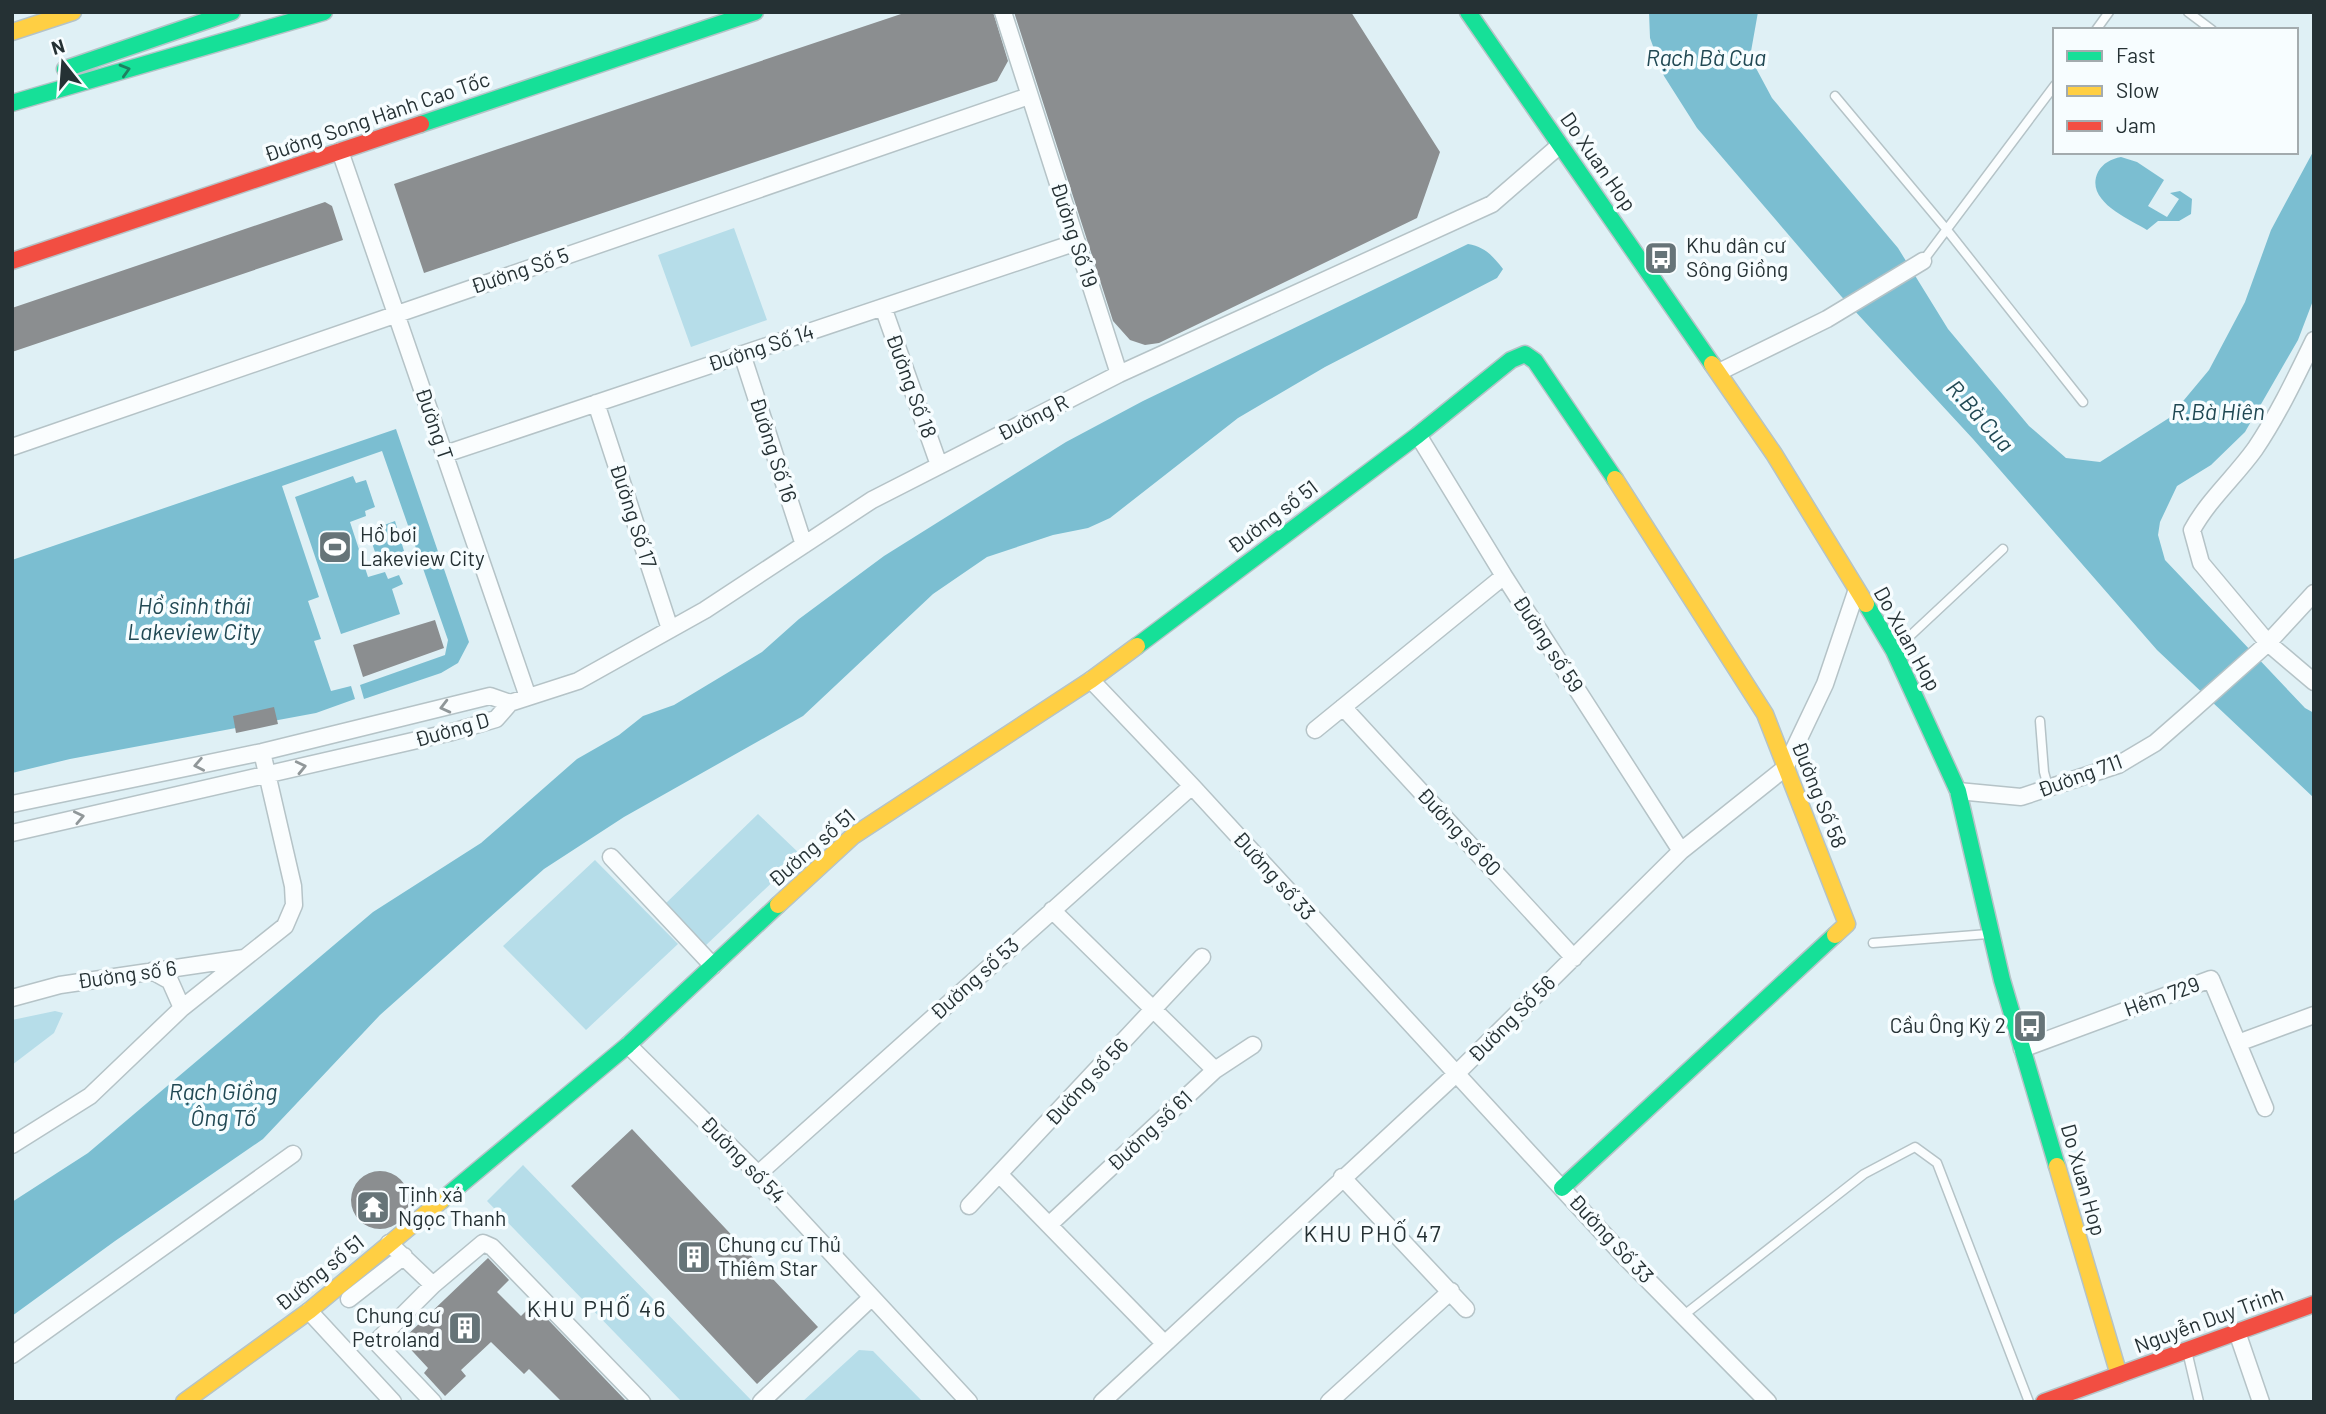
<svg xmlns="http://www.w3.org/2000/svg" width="2326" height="1414" font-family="Barlow,sans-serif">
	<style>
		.green { fill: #b6dde9 }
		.water { fill: #7bbed1 }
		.building { fill: #8b8e90 }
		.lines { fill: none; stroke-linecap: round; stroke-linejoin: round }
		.lane-casing { stroke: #b5c3c7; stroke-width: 11 }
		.street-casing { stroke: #b5c3c7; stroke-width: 19 }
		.fast-casing { stroke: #b5c3c7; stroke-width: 19 }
		.slow-casing { stroke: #b5c3c7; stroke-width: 19 }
		.jam-casing { stroke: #b5c3c7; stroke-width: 19 }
		.lane { stroke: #fafdfe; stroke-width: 8 }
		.street { stroke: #fafdfe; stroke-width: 16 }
		.fast { stroke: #16e098; stroke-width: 16 }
		.slow { stroke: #ffcf43; stroke-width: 16 }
		.jam { stroke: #f24e42; stroke-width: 16 }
		.oneway { stroke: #1e8061 }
		.oneway2 { stroke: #909799 }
		.labels { text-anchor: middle; stroke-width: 7; stroke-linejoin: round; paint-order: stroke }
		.street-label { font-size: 21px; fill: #253134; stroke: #f7fdff }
		.poi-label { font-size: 21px; fill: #253134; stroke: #f7fdff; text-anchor: start }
		.water-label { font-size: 23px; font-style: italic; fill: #214954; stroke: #f7fdff }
		.neighbourhood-label { font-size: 23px; letter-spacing: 2px; fill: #253134; stroke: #f7fdff }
	</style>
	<rect width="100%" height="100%" fill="#dff0f5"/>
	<!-- green -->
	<path class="green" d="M734 228 767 320 691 347 658 255Z
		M758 814 801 855 704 947 664 905Z
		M595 860 678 944 586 1030 503 946Z
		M55 1011 63 1013 54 1033 12 1065V1020Z
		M523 1165 752 1401 682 1402 487 1201Z
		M859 1350 873 1351 923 1402H802Z"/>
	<!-- water -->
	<path class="water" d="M1649 12H1758L1750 57 1772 98 1898 248 1948 329 2029 426 2066 458 2100 462 2169 418 2209 370 2245 302 2271 230 2314 150V298L2298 340 2245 432 2211 465 2177 486 2160 522 2158 535 2165 560 2305 708 2314 713V798L2157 650 1973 439 1841 296 1697 128 1664 76 1650 38Z
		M2121 157 2137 162 2164 180 2148 206 2167 217 2179 199 2170 193 2180 191 2192 199 2191 214 2179 221H2158L2147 230C2129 219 2084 201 2098 172 2103 163 2111 159 2121 157Z
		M1468 244C1485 247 1492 255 1503 269L1497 278 1325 367 1238 418 1110 518 1088 528 1053 535 987 557 933 594 803 716 624 817 544 869 380 1015 263 1139 115 1241 12 1316V1202L88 1153 373 912 481 843 577 759 619 735 643 716 674 705 762 652 799 619 884 556 1066 442 1143 401Z
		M396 429 469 642 458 663 441 673 364 699 360 685 445 655 448 640 382 451 282 486 319 597 308 601 321 639 314 641 331 691 351 686 355 699 316 713 70 759 12 773V560Z
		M353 476 356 483 366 480 375 507 365 511 366 516 350 522 368 577 385 572 388 579 399 575 403 584 392 589 400 614 341 634 295 497Z
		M395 521 404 551 378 561 368 531Z"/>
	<!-- building -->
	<path class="building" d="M907 12H993L1008 61 997 81 424 273 394 184Z
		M1014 12H1351L1440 152 1417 218 1159 343 1145 345 1130 340 1113 321Z
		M325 202 332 206 343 240 12 352V308Z
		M435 620 444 648 363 677 353 645Z
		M274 707 278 724 236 733 233 716Z
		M632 1129 818 1327 757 1384 571 1186Z
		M351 1200a29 29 0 1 1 58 0a29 29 0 1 1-58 0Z
		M488 1258 509 1280 497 1292 521 1316 533 1304 627 1402H562L529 1369 524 1374 491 1342 461 1370 466 1376 445 1396 424 1373 428 1368 402 1340Z"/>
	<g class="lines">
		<!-- lane casing -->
		<g class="lane-casing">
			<path id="lane" d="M2188 12 2212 30
				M2096 30 2109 12
				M1835 96 1947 230 2083 402
				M1923 261 2055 85
				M1896 649 2003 549
				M2040 721 2044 772 2049 790
				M1873 943 1988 934
				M1684 1315 1864 1174 1915 1147 1937 1163 2029 1402
				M2187 1351 2199 1402"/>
		</g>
		<!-- street casing -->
		<g class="street-casing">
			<path id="street" d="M1003 12 1119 374
				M340 151 528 697
				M883 307 939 465
				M2314 340C2296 377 2278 415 2255 449 2235 477 2209 499 2192 530L2201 563 2268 643 2314 682
				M742 354 804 545
				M1719 372 1827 319 1923 261
				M596 403 670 629
				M1418 435 1504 576 1681 851
				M12 447 1029 96
				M445 454 1077 242
				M1091 680 1192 786 1624 1256 1768 1402
				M1343 707 1574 958
				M1315 730 1504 576
				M1958 791 2021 797 2118 765 2155 743 2187 715 2268 643 2314 593
				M12 804 262 752 490 696 510 703
				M12 833 452 732 496 719 510 703 578 681 705 610 872 500 1119 374 1492 204 1560 145
				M611 857 713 966
				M1052 910 1215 1070
				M152 971 170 981 182 1008
				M12 998 60 985 244 958
				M2238 1043 2314 1015
				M628 1045 758 1174 969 1402
				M2022 1049 2211 979 2265 1108
				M12 1145 90 1096 182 1008 285 926 294 905 293 886 262 752
				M758 1174 1192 786
				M1000 1175 1163 1342
				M1342 1177 1466 1309
				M969 1206 1202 957
				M1050 1224 1215 1070 1253 1045
				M389 1243 433 1285 483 1243 492 1247 642 1402
				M433 1285 376 1342 433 1402
				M349 1299 404 1256
				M309 1311 393 1402
				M2237 1332 2261 1402
				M12 1355 293 1154
				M761 1402 870 1299
				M1102 1402 1455 1075 1681 851 1785 768 1825 684 1856 592
				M1329 1402 1451 1291"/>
		</g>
		<!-- fast casing -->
		<g class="fast-casing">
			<path id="fast" d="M1468 12 1712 364
				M65 69 232 12
				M12 103 324 12
				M421 124 755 12
				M1866 604 1894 651 1958 791 2002 980 2057 1166
				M1137 646 1418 435 1511 360 1525 354 1535 361 1615 479
				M1562 1188 1835 935
				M442 1200 628 1045 778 905"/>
		</g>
		<!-- slow casing -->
		<g class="slow-casing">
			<path id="slow" d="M12 32 73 12
				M1712 364 1774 454 1866 604
				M1615 479 1765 714 1847 924 1835 935
				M778 905 853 836 1091 680 1137 646
				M2057 1166 2119 1375
				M184 1402 309 1311 442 1200"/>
		</g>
		<!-- jam casing -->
		<g class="jam-casing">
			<path id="jam" d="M12 261 421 124
				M2044 1402 2314 1304"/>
		</g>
		<!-- lane -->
		<use href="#lane" class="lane"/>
		<!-- street -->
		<use href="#street" class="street"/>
		<!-- fast -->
		<use href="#fast" class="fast"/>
		<!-- slow -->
		<use href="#slow" class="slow"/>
		<!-- jam -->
		<use href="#jam" class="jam"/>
	</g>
	<!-- one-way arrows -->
	<defs><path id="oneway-chevron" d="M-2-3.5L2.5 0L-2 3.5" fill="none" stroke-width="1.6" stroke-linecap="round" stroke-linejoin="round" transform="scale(1.75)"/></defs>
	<use class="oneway" href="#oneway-chevron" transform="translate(125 70) rotate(-16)"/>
	<g class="oneway2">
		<use href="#oneway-chevron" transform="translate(445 707) rotate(166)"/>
		<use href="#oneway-chevron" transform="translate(199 765) rotate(169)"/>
		<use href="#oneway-chevron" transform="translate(301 767) rotate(-13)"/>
		<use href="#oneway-chevron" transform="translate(79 817) rotate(-12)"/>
	</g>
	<!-- icons -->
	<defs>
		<g id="bus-square" transform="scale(1.75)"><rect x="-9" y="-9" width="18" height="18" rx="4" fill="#667478" stroke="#f7fdff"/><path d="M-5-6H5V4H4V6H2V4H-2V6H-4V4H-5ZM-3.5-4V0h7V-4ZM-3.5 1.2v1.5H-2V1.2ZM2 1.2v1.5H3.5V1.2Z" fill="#fff"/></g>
		<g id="stadium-square" transform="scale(1.75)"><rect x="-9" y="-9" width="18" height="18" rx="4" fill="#667478" stroke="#f7fdff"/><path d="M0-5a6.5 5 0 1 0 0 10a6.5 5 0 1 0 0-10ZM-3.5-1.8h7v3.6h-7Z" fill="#fff"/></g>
		<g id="temple-square" transform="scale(1.75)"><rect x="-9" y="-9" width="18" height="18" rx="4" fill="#667478" stroke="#f7fdff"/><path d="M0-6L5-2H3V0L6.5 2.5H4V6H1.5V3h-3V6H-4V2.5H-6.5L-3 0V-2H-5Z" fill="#fff"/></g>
		<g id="building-square" transform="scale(1.75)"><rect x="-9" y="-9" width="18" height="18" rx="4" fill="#667478" stroke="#f7fdff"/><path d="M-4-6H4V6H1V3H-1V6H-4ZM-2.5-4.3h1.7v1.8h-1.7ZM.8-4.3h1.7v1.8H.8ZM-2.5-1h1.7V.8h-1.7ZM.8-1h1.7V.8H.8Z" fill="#fff"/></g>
	</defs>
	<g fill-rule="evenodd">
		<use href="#bus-square" x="1661" y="258"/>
		<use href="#stadium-square" x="335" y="547"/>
		<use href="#bus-square" x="2030" y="1026"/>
		<use href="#temple-square" x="373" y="1207"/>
		<use href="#building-square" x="694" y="1257"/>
		<use href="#building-square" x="465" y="1328"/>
	</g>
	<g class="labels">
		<!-- street labels -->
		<g class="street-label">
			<text transform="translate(377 117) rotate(-19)" y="7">Đường Song Hành Cao Tốc</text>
			<text transform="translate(1598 162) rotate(55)" y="7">Do Xuan Hop</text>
			<text transform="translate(1074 235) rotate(72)" y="7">Đường Số 19</text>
			<text transform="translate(520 271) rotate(-19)" y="7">Đường Số 5</text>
			<text transform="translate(761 348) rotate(-18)" y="7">Đường Số 14</text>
			<text transform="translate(911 386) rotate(70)" y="7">Đường Số 18</text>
			<text transform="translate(1033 418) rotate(-27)" y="7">Đường R</text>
			<text transform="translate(434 424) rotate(71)" y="7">Đường T</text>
			<text transform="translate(773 450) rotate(72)" y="7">Đường Số 16</text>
			<text transform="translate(633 516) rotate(72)" y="7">Đường Số 17</text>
			<text transform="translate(1273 517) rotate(-37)" y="7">Đường số 51</text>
			<text transform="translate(1907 639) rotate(61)" y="7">Do Xuan Hop</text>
			<text transform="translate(1548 644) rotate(57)" y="7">Đường số 59</text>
			<text transform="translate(452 730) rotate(-16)" y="7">Đường D</text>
			<text transform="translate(2080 776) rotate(-20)" y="7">Đường 711</text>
			<text transform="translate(1819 795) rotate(68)" y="7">Đường Số 58</text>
			<text transform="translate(1459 832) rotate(47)" y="7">Đường số 60</text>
			<text transform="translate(812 848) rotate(-41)" y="7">Đường số 51</text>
			<text transform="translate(1274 876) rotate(48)" y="7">Đường số 33</text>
			<text transform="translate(127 975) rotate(-8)" y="7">Đường số 6</text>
			<text transform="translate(975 979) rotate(-42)" y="7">Đường số 53</text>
			<text transform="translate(2162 997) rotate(-20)" y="7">Hẻm 729</text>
			<text transform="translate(1512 1019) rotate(-45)" y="7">Đường Số 56</text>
			<text transform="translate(1087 1082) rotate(-47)" y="7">Đường số 56</text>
			<text transform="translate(1150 1131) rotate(-43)" y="7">Đường số 61</text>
			<text transform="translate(743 1160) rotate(46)" y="7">Đường số 54</text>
			<text transform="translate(2083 1180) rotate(74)" y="7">Do Xuan Hop</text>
			<text transform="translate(1611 1239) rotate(47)" y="7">Đường Số 33</text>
			<text transform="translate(320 1273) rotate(-39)" y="7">Đường số 51</text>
			<text transform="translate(2209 1320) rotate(-20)" y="7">Nguyễn Duy Trinh</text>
		</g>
		<!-- poi labels -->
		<g class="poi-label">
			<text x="1686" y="253">Khu dân cư<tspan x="1686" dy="24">Sông Giồng</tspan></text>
			<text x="360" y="542">Hồ bơi<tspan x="360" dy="24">Lakeview City</tspan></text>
			<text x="2006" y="1033" text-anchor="end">Cầu Ông Kỳ 2</text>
			<text x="398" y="1202">Tịnh xá<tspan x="398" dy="24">Ngọc Thanh</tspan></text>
			<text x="718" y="1252">Chung cư Thủ<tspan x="718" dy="24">Thiêm Star</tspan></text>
			<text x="440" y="1323" text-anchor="end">Chung cư<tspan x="440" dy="24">Petroland</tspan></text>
		</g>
		<!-- water labels -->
		<g class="water-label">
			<text x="1706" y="66">Rạch Bà Cua</text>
			<text x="2218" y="420">R.Bà Hiên</text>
			<text transform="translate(1980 416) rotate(48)" y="8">R.Bà Cua</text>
			<text x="194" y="614">Hồ sinh thái<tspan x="194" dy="26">Lakeview City</tspan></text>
			<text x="223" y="1100">Rạch Giồng<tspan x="223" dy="26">Ông Tố</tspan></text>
		</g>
		<!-- neighbourhood labels -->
		<g class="neighbourhood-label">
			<text x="1373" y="1242">KHU PHỐ 47</text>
			<text x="597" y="1317">KHU PHỐ 46</text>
		</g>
	</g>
	<!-- border -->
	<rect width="2326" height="1414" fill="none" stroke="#253134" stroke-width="28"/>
	<!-- legend -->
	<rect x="2053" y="28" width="245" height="126" fill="#f7fdff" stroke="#a3abae" stroke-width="2"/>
	<rect x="2067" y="51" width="35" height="10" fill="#16e098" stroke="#a3abae" stroke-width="2"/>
	<text x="2116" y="63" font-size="21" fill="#253134">Fast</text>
	<rect x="2067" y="86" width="35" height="10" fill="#ffcf43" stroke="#a3abae" stroke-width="2"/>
	<text x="2116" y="98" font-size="21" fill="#253134">Slow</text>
	<rect x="2067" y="121" width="35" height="10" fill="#f24e42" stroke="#a3abae" stroke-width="2"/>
	<text x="2116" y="133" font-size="21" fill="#253134">Jam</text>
	<!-- north arrow -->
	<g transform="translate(63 63) rotate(343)" stroke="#f7fdff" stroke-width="5" paint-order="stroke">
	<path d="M0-5L12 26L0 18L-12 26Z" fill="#253134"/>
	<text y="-10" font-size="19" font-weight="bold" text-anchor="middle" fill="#253134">N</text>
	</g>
</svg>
